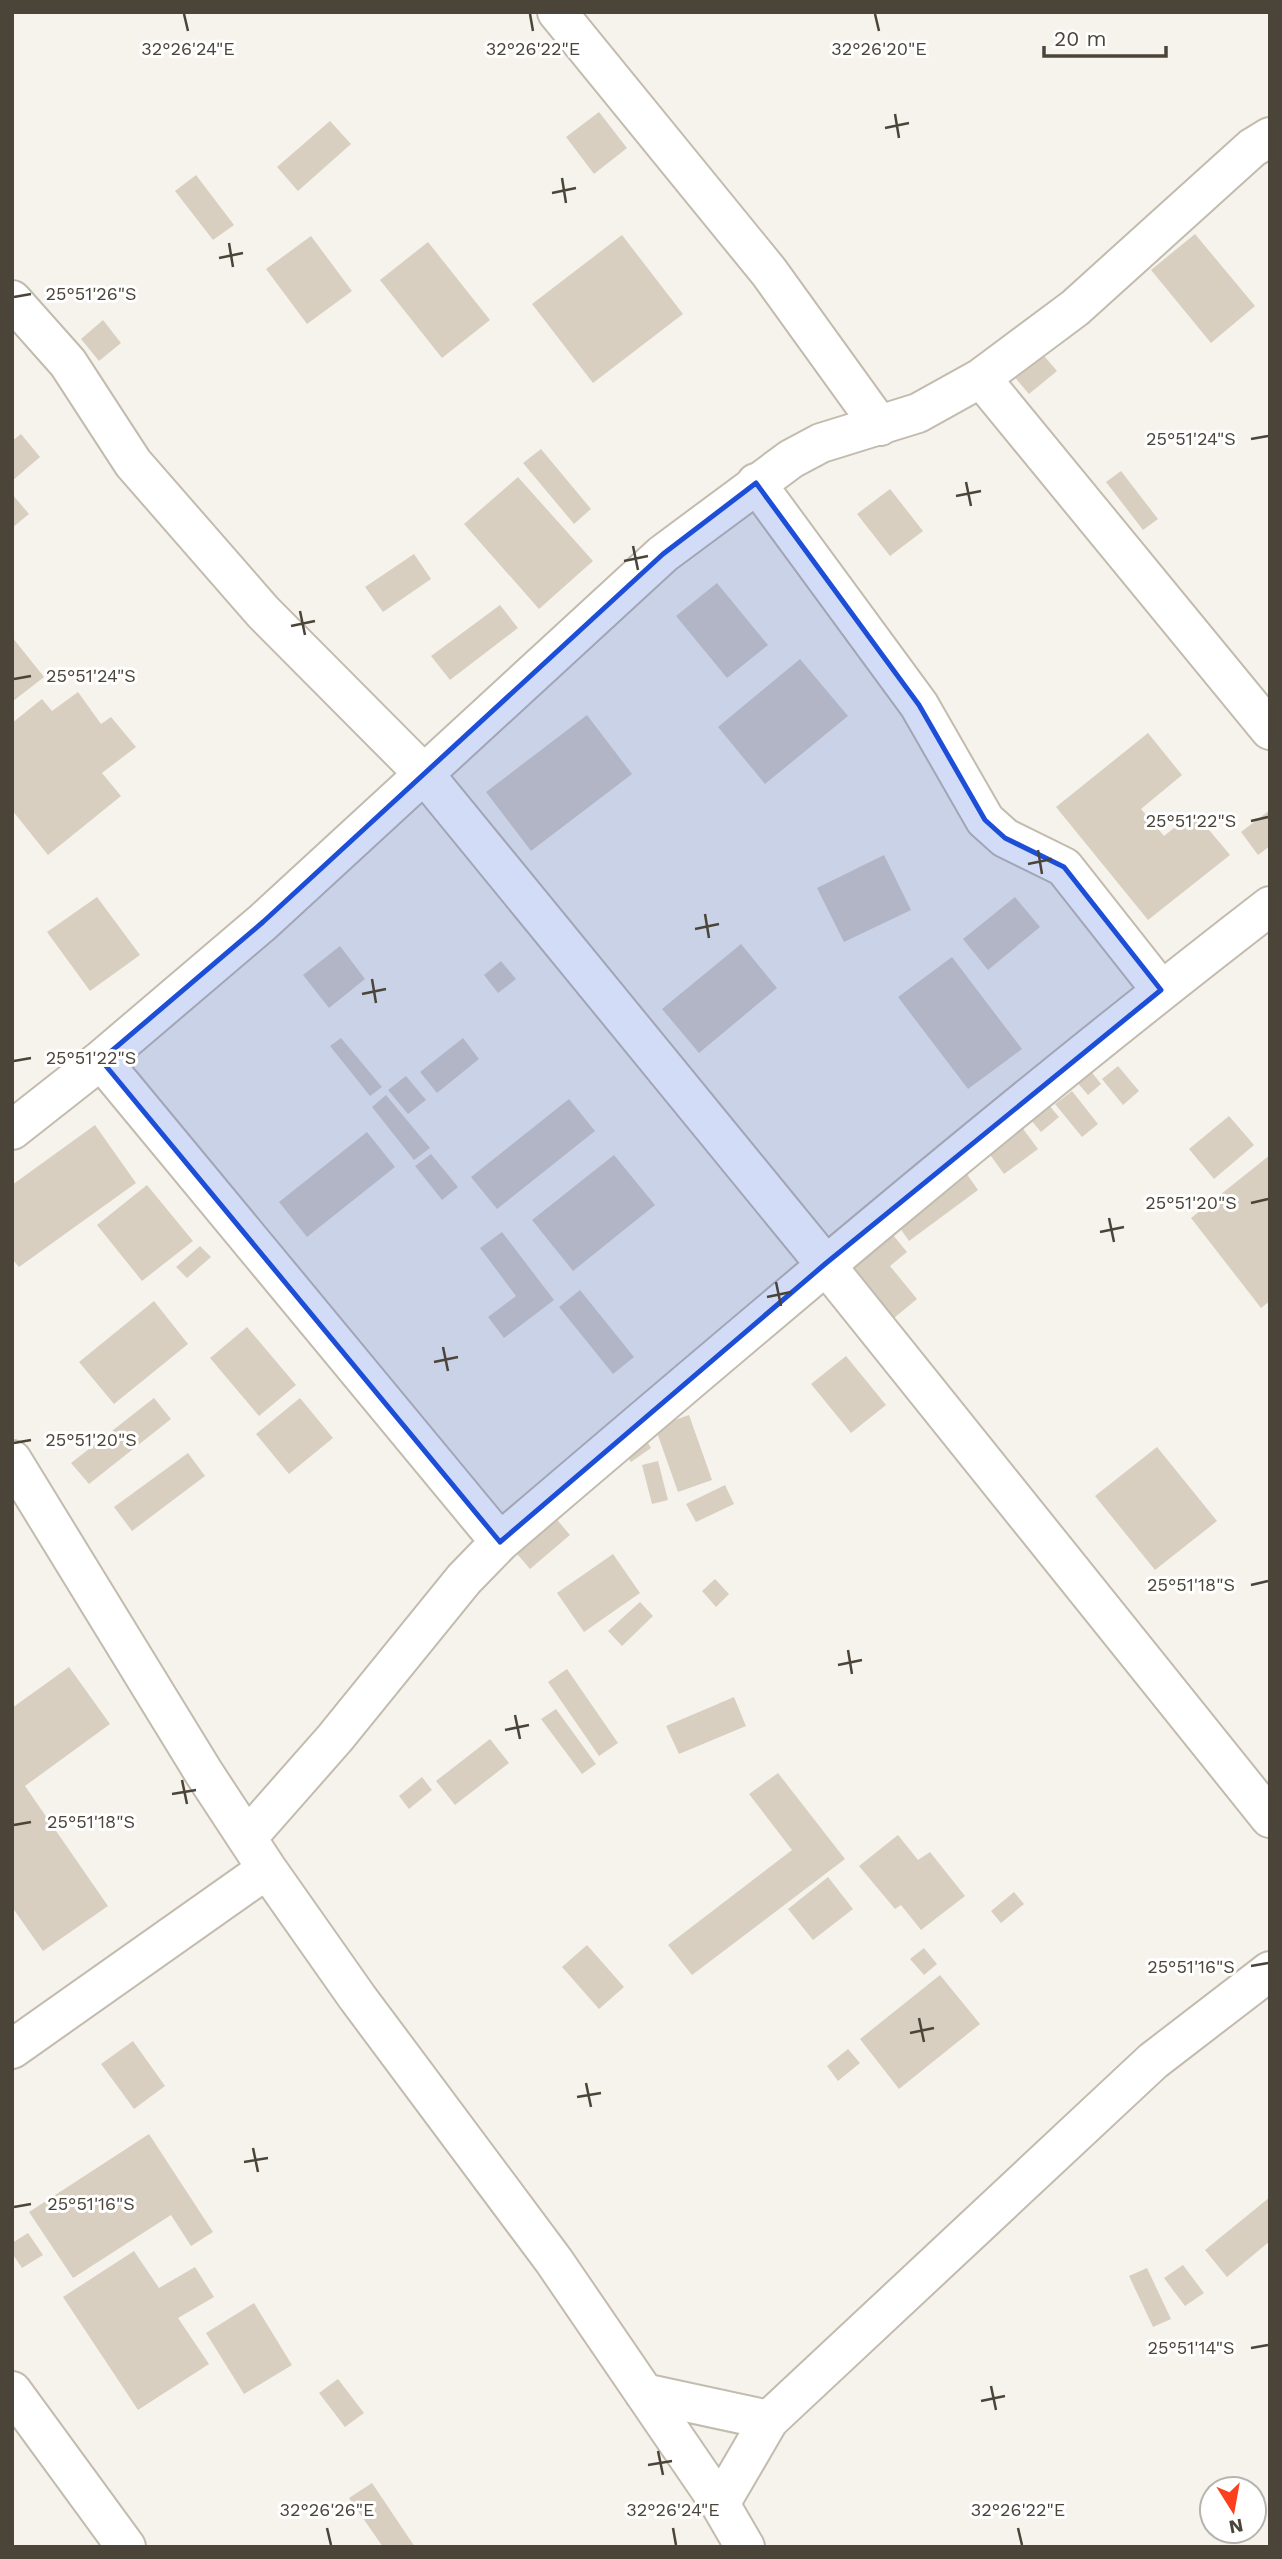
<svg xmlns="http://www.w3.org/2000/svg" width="1282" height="2559" font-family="'Work Sans',sans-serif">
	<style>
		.building { fill: #d8cfc1 }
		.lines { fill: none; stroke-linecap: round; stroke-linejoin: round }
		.street-casing { stroke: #c2bbae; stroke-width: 42 }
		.street { stroke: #fff; stroke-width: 38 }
		.marked { fill: #1d4ed8; fill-opacity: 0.2; stroke: #1d4ed8; stroke-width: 5; stroke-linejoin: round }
		.ticks { fill: none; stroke: #4b4439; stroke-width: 2.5 }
		.ticks-label { font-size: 18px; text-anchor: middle; fill: #4b4439; stroke: #fff; stroke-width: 6; stroke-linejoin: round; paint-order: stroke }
	</style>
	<rect width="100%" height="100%" fill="#f6f3ec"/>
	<!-- building -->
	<path class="building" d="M599 112 627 148 594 174 566 137Z
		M330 121 351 144 298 191 277 167Z
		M196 175 234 225 213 240 175 191Z
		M1195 234 1255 306 1211 343 1151 270Z
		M622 235 683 314 593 383 532 304Z
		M311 236 352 291 307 324 266 269Z
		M428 242 490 320 442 358 380 280Z
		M103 320 121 343 99 361 81 339Z
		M1040 351 1057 371 1029 394 1012 374Z
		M21 434 40 457 12 481V441Z
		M541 449 591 509 574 524 523 463Z
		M1121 471 1158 519 1143 530 1106 482Z
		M518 477 593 561 539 609 464 524Z
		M890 489 923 531 890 556 857 514Z
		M12 494 29 514 12 528Z
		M414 554 431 579 383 612 365 587Z
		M717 583 768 645 727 678 676 616Z
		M500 605 518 628 450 680 431 656Z
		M12 637 44 677 12 702Z
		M800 659 848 716 765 784 718 727Z
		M78 692 101 724 111 717 136 747 102 773 121 796 48 855 12 810V723L42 699 52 711Z
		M587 715 632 774 531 851 486 792Z
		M1148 733 1182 775 1141 809 1164 836 1194 812 1230 855 1148 920 1056 807Z
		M1270 810V846L1258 855 1241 832Z
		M884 855 911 910 844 942 817 888Z
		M97 897 140 955 90 991 47 932Z
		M1015 897 1040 927 988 970 963 939Z
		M741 944 777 988 699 1053 662 1009Z
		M340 946 365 979 329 1008 303 975Z
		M952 957 1022 1049 968 1089 898 997Z
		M501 961 516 979 498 993 484 975Z
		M341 1038 382 1087 370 1096 330 1046Z
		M463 1038 479 1059 437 1093 420 1072Z
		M1118 1066 1139 1091 1123 1105 1102 1079Z
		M1090 1070 1101 1084 1088 1095 1076 1081Z
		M406 1076 426 1100 408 1114 388 1090Z
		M1072 1091 1098 1124 1082 1137 1055 1104Z
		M386 1095 430 1148 414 1160 372 1107Z
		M569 1099 595 1131 497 1209 471 1177Z
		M1048 1104 1059 1117 1041 1132 1030 1119Z
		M1229 1116 1254 1145 1214 1179 1189 1149Z
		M95 1125 136 1183 19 1267 12 1259V1185Z
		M1021 1126 1038 1149 1004 1174 988 1152Z
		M367 1132 395 1167 307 1237 279 1202Z
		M431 1154 458 1187 442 1200 415 1166Z
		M614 1155 655 1205 573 1271 532 1220Z
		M1270 1155V1301L1261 1308 1191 1218Z
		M964 1170 978 1190 909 1241 895 1221Z
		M147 1185 193 1241 142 1281 97 1225Z
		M888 1229 907 1252 890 1266 917 1299 894 1318 848 1261Z
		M502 1232 554 1300 504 1338 488 1317 516 1296 480 1248Z
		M200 1246 211 1257 187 1278 176 1267Z
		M580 1290 634 1357 613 1374 559 1307Z
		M154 1301 188 1344 114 1404 79 1362Z
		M247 1327 296 1385 259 1416 210 1358Z
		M846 1356 886 1405 851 1433 811 1384Z
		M154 1398 171 1419 89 1484 71 1463Z
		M300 1398 333 1438 289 1474 256 1434Z
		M689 1415 712 1480 678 1492 655 1427Z
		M643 1435 651 1448 631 1462 622 1449Z
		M1157 1447 1217 1521 1155 1570 1095 1496Z
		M188 1453 205 1476 132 1531 114 1507Z
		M658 1461 668 1500 652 1504 642 1465Z
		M725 1485 734 1504 696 1522 686 1504Z
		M547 1508 570 1535 530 1569 506 1541Z
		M613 1554 640 1593 584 1632 557 1593Z
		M715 1579 729 1594 716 1607 702 1591Z
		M640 1602 653 1616 622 1646 608 1631Z
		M69 1667 110 1724 25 1786 108 1906 43 1951 12 1907V1708Z
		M567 1669 618 1743 599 1756 548 1682Z
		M734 1697 746 1726 679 1754 666 1726Z
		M556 1709 596 1764 582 1774 541 1719Z
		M490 1739 509 1763 455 1805 436 1781Z
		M778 1773 845 1859 692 1975 668 1945 792 1850 749 1794Z
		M422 1777 432 1790 409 1809 399 1796Z
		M898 1835 918 1860 930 1852 965 1896 921 1930 901 1905 895 1909 859 1866Z
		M828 1877 853 1909 813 1940 788 1909Z
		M1014 1892 1024 1904 1001 1923 991 1911Z
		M587 1945 624 1987 599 2009 562 1967Z
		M924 1948 937 1964 924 1975 910 1959Z
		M940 1975 980 2024 899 2089 860 2039Z
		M133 2041 165 2086 134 2109 101 2064Z
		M848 2049 860 2063 838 2081 827 2066Z
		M149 2134 213 2232 191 2246 171 2215 73 2278 29 2212Z
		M1270 2197V2241L1227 2277 1205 2250Z
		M28 2233 43 2255 22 2268 12 2253V2243Z
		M134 2251 159 2288 195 2267 214 2297 178 2318 209 2364 138 2410 63 2297Z
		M1183 2265 1204 2293 1185 2306 1164 2278Z
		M1147 2268 1171 2319 1153 2327 1129 2276Z
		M254 2303 292 2365 244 2394 206 2333Z
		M338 2379 364 2413 345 2427 319 2393Z
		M372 2483 415 2547H383L349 2498Z"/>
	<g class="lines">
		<!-- street casing -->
		<g class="street-casing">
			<path id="street" d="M557 12 769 272 880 426
				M12 300 68 363 133 463 263 612 425 775 825 1264 1270 1818
				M981 378 1270 730
				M756 483 919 705 985 820 1005 838 1064 867 1161 990
				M101 1060 500 1542 464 1579 335 1738 247 1838
				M12 1130 101 1060 263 922 663 554 791 459 821 443 918 413 981 378 1075 308 1252 148 1270 137
				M12 1460 204 1773 267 1869 357 1997 554 2261 720 2504 745 2547
				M500 1542C753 1326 1006 1110 1270 906
				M12 2049 267 1869
				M12 2391 126 2547
				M644 2393 769 2420
				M720 2504 769 2420 1153 2061 1270 1971"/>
		</g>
		<!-- street -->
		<use href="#street" class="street"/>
	</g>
	<!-- marked area -->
	<path class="marked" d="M756 483 919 705 985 820 1005 838 1064 867 1161 990 825 1264 500 1542 101 1060 263 922 663 554Z"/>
	<!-- ticks -->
	<path class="ticks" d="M184 14 188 31M530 14 533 31M875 14 879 31M895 114 899 138M885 128 909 123M562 178 566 203M552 193 576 188M229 243 233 267M219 258 243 253M14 297 31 294M1251 439 1268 436M966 482 971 506M956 496 981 491M633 546 638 570M624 561 648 556M300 611 305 635M291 626 315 621M14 679 31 676M1251 821 1268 817M1038 850 1042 874M1028 864 1052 859M705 914 709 938M695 929 719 924M372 979 376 1003M362 994 386 989M14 1061 31 1058M1251 1203 1268 1199M1109 1218 1114 1242M1100 1232 1124 1227M776 1282 781 1306M767 1297 791 1292M443 1347 448 1371M434 1362 458 1357M14 1443 31 1440M1251 1585 1268 1581M848 1650 852 1674M838 1665 862 1660M515 1715 520 1739M505 1730 529 1725M182 1780 187 1804M172 1794 196 1790M14 1825 31 1822M1251 1966 1268 1963M919 2018 924 2042M910 2033 934 2028M586 2083 591 2107M577 2097 601 2093M253 2148 258 2172M244 2162 268 2158M14 2207 31 2204M1251 2348 1268 2345M991 2386 996 2410M981 2401 1005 2396M658 2451 663 2475M648 2465 672 2461M327 2528 331 2545M673 2528 676 2545M1018 2528 1022 2545"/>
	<g class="ticks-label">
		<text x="188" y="55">32°26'24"E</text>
		<text x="533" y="55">32°26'22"E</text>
		<text x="879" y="55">32°26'20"E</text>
		<text x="91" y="300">25°51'26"S</text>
		<text x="1191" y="445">25°51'24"S</text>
		<text x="91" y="682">25°51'24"S</text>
		<text x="1191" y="827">25°51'22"S</text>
		<text x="91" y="1064">25°51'22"S</text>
		<text x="1191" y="1209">25°51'20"S</text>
		<text x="91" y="1446">25°51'20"S</text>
		<text x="1191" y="1591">25°51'18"S</text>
		<text x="91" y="1828">25°51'18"S</text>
		<text x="1191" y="1973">25°51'16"S</text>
		<text x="91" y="2210">25°51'16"S</text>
		<text x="1191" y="2354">25°51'14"S</text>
		<text x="327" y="2516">32°26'26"E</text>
		<text x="673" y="2516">32°26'24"E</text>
		<text x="1018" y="2516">32°26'22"E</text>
	</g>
	<!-- border -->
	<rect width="1282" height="2559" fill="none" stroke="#4b4439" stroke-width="28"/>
	<!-- north arrow -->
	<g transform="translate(1233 2510) rotate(169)"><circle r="33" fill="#ffffff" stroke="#b7b4b0" stroke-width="2"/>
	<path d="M0-5L12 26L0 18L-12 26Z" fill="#fc3f1d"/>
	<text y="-10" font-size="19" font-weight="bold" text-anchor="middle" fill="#4b4439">N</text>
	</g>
	<!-- scale -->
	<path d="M1044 46v10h122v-10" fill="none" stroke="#4b4439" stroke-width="3.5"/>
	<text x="1054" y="46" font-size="21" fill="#4b4439" stroke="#ffffff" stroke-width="5" paint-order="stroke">20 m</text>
</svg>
